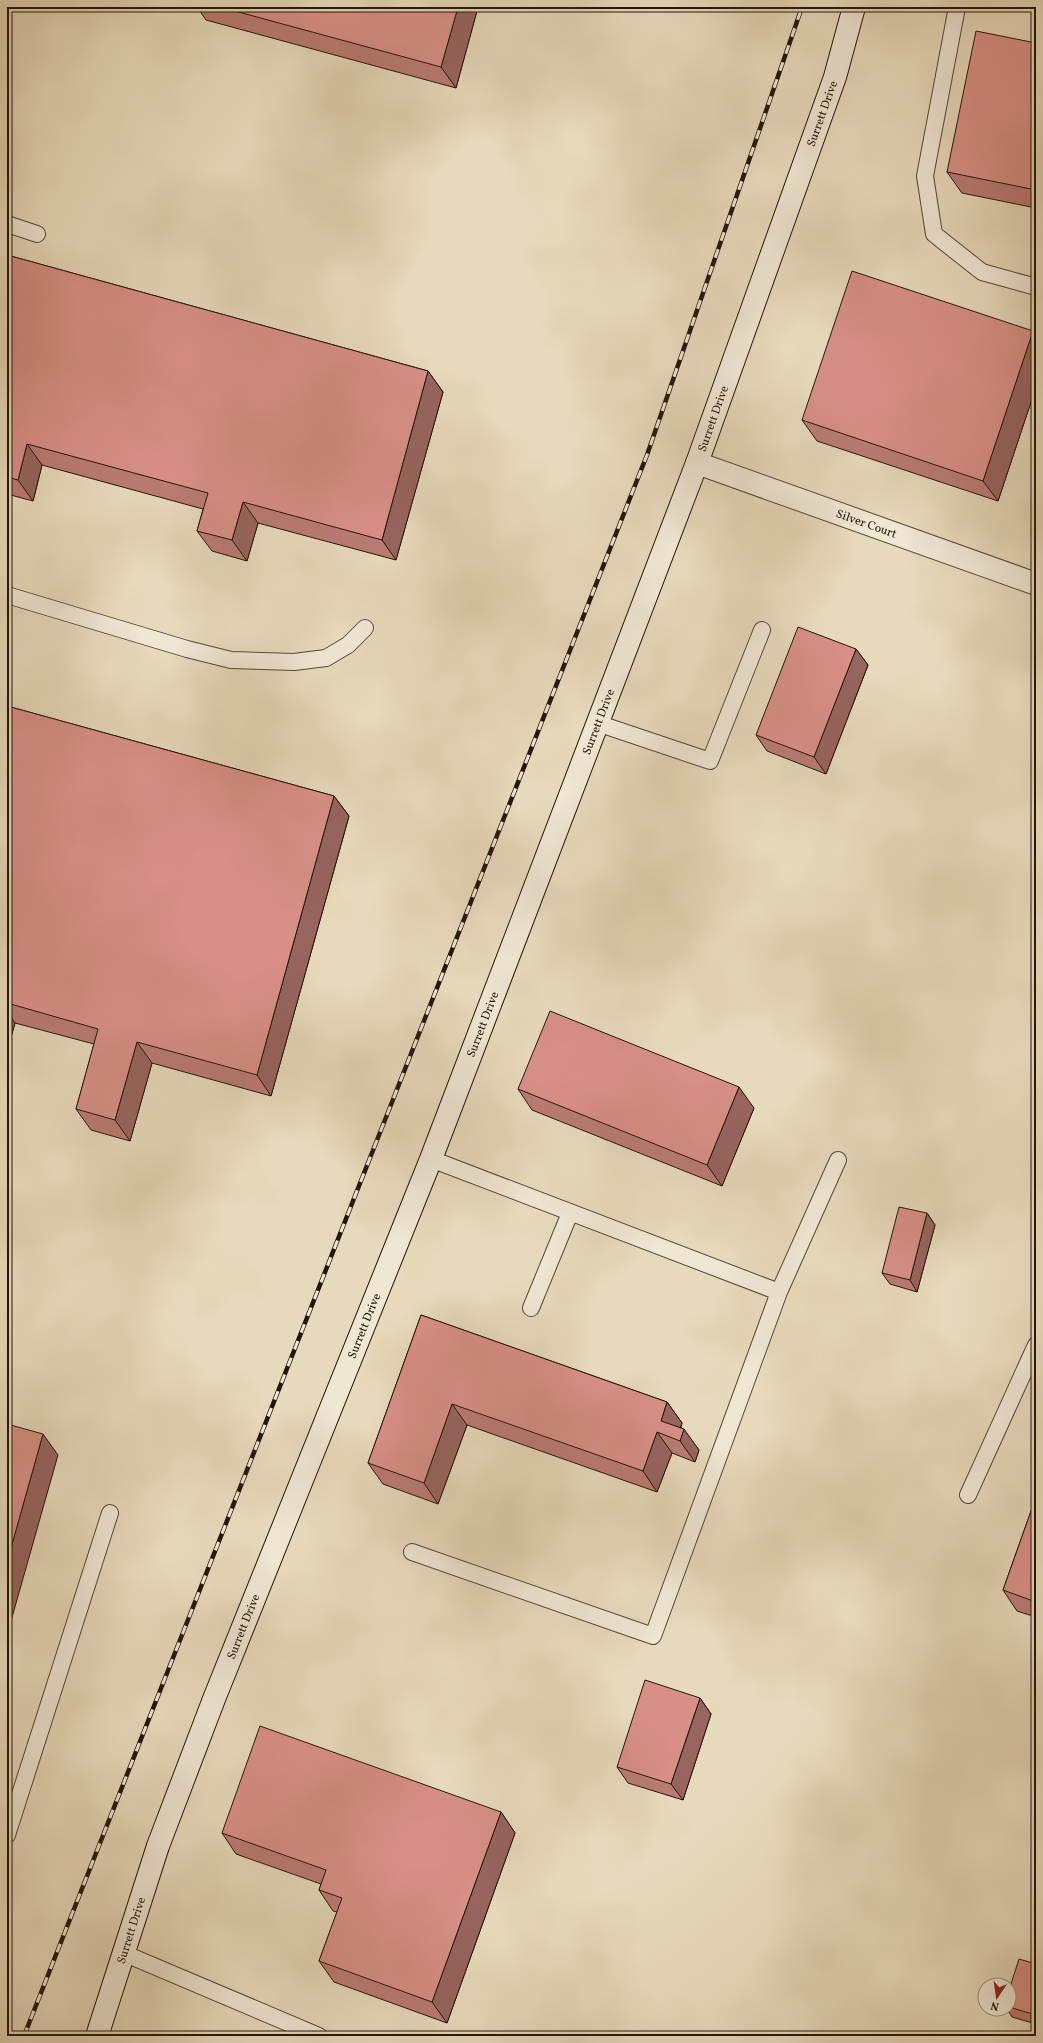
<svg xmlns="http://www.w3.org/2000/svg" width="1043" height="2043" font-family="Vollkorn,serif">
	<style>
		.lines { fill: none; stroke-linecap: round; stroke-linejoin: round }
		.lane-casing { stroke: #544736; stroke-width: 18 }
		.street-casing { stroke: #544736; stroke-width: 24 }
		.secondary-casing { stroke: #231609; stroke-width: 24 }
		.lane { stroke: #efe6d3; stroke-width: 16 }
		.street { stroke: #efe6d3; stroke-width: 22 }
		.secondary { stroke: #efe6d3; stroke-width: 22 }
		.rail-casing { stroke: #231609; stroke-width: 4.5 }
		.rail { stroke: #efe6d3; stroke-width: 3; stroke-dasharray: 9; stroke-linecap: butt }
		.wall { fill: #ba7b73; stroke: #231609 }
		.shaded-wall { fill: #97645e; stroke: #231609 }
		.building { fill: #d88f86; stroke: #231609 }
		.labels { text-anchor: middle; stroke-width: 4; stroke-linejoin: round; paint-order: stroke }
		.street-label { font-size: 12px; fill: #231609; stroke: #efe6d3 }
	</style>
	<rect width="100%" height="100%" fill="#e7d9bb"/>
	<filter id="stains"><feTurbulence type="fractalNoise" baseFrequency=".005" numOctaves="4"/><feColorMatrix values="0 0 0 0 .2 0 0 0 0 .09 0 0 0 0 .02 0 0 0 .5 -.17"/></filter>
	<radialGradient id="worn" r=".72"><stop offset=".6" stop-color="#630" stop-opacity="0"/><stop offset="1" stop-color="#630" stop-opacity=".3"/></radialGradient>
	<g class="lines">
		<!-- lane casing -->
		<g class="lane-casing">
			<path id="lane" d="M957 7 925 176 934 234 982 272 1036 287
				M7 224 37 234
				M7 595 187 649 231 660 294 662 326 658 348 645 365 628
				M597 723 710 761 762 630
				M779 1292 838 1160
				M531 1308 570 1213
				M968 1495 1036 1345
				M412 1552 653 1636 779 1292 431 1159
				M7 1835 110 1513
				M123 1953 319 2036"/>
		</g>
		<!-- street casing -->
		<g class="street-casing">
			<g id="street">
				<path id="s1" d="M697 463 1036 584"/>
			</g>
		</g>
		<!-- secondary casing -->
		<g class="secondary-casing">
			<g id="secondary">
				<path id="s2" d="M97 2036 158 1846 214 1699 431 1159 697 463 835 77 854 7"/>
			</g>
		</g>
		<!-- lane -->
		<use href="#lane" class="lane"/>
		<!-- street -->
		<use href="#street" class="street"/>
		<!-- secondary -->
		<use href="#secondary" class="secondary"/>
		<!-- rail casing -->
		<g class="rail-casing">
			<path id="rail" d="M24 2036 647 455 802 7"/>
		</g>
		<!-- rail -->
		<use href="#rail" class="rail"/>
	</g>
	<!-- wall -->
	<path class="wall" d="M197 7H478L456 88 206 20Z
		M1036 43V208L962 193 947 172Z
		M7 255 428 371 443 392 396 560 258 523 247 561 212 551 197 531 203 509 42 465 33 501 7 494Z
		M1036 335V387L998 501 817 441 802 420Z
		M856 649 868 665 826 774 767 751 756 735Z
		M7 706 334 796 349 816 271 1096 152 1063 130 1141 91 1130 76 1109 94 1044 15 1023 7 1051Z
		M518 1089 754 1108 722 1186 532 1110Z
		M927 1213 935 1225 917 1292 890 1284 882 1273Z
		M421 1315 667 1402 682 1423 681 1427 699 1450 695 1462 672 1453 657 1492 467 1425 438 1504 383 1484 368 1463Z
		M1036 1497V1617L1017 1611 1003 1590Z
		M700 1698 711 1714 683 1800 628 1783 617 1767Z
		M501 1812 515 1833 447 2023 334 1982 319 1961 337 1912 333 1911 319 1890 321 1884 236 1854 222 1833Z
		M1036 1964V2024L1012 2017 1007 2009H1009V1990Z"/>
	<!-- shaded-wall -->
	<path class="shaded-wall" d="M458 7H478L456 88 441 67Z
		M1033 331 1036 335V387L998 501 983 481Z
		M428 371 443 392 396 560 382 540Z
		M27 444 42 465 33 501 18 480Z
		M243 502 258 523 247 561 232 540Z
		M856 649 868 665 826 774 814 757Z
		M334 796 349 816 271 1096 257 1075Z
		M7 1011 15 1023 7 1051Z
		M137 1042 152 1063 130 1141 115 1120Z
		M739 1087 754 1108 722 1186 707 1165Z
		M927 1213 935 1225 917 1292 910 1280Z
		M667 1402 682 1423 676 1439 661 1421Z
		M452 1404 467 1425 438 1504 424 1483Z
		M684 1429 699 1450 695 1462 680 1441Z
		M657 1432 672 1453 657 1492 643 1471Z
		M43 1434 58 1455 7 1635V1562Z
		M700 1698 711 1714 683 1800 671 1784Z
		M501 1812 515 1833 447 2023 432 2002Z"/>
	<!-- building -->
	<path class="building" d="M220 7H458L441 67Z
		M976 31 1036 43V190L947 172Z
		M7 255 428 371 382 540 243 502 232 540 197 531 208 493 27 444 18 480 7 477Z
		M852 271 1033 331 983 481 802 420Z
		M798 627 856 649 814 757 756 735Z
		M7 706 334 796 257 1075 137 1042 115 1120 76 1109 98 1029 7 1003Z
		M550 1011 739 1087 707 1165 518 1089Z
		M899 1207 927 1213 910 1280 882 1273Z
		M421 1315 667 1402 661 1421 684 1429 680 1441 657 1432 643 1471 452 1404 424 1483 368 1463Z
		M7 1424 43 1434 7 1562Z
		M1036 1497V1602L1003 1590Z
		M645 1680 700 1698 671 1784 617 1767Z
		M260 1726 501 1812 432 2002 319 1961 342 1898 319 1890 326 1870 222 1833Z
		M1019 1959 1036 1964V2015L1009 2007V1990Z"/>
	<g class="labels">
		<!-- street labels -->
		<g class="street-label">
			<text dy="4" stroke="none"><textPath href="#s2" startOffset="2055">Surrett Drive</textPath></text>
			<text dy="4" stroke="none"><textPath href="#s2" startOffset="1731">Surrett Drive</textPath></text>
			<text dy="4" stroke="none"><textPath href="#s1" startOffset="180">Silver Court</textPath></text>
			<text dy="4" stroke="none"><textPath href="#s2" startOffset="1407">Surrett Drive</textPath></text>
			<text dy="4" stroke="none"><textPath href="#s2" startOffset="1083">Surrett Drive</textPath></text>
			<text dy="4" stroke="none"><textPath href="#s2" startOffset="759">Surrett Drive</textPath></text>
			<text dy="4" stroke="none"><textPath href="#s2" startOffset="435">Surrett Drive</textPath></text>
			<text dy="4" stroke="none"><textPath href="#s2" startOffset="111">Surrett Drive</textPath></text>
		</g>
	</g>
	<!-- margin -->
	<rect width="1043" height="2043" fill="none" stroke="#e7d9bb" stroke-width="24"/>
	<rect x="8" y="8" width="1027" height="2027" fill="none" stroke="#231609" stroke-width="2"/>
	<rect x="12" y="12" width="1019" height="2019" fill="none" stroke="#231609"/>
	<!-- north arrow -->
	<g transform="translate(997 1997) rotate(193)"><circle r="19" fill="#efe6d3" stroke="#9d9382"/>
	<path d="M0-3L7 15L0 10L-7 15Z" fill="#8f2418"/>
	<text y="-6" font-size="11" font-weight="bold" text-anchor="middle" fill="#231609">N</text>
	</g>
	<rect width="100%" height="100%" filter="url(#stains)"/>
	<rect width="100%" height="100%" fill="url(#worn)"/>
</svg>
